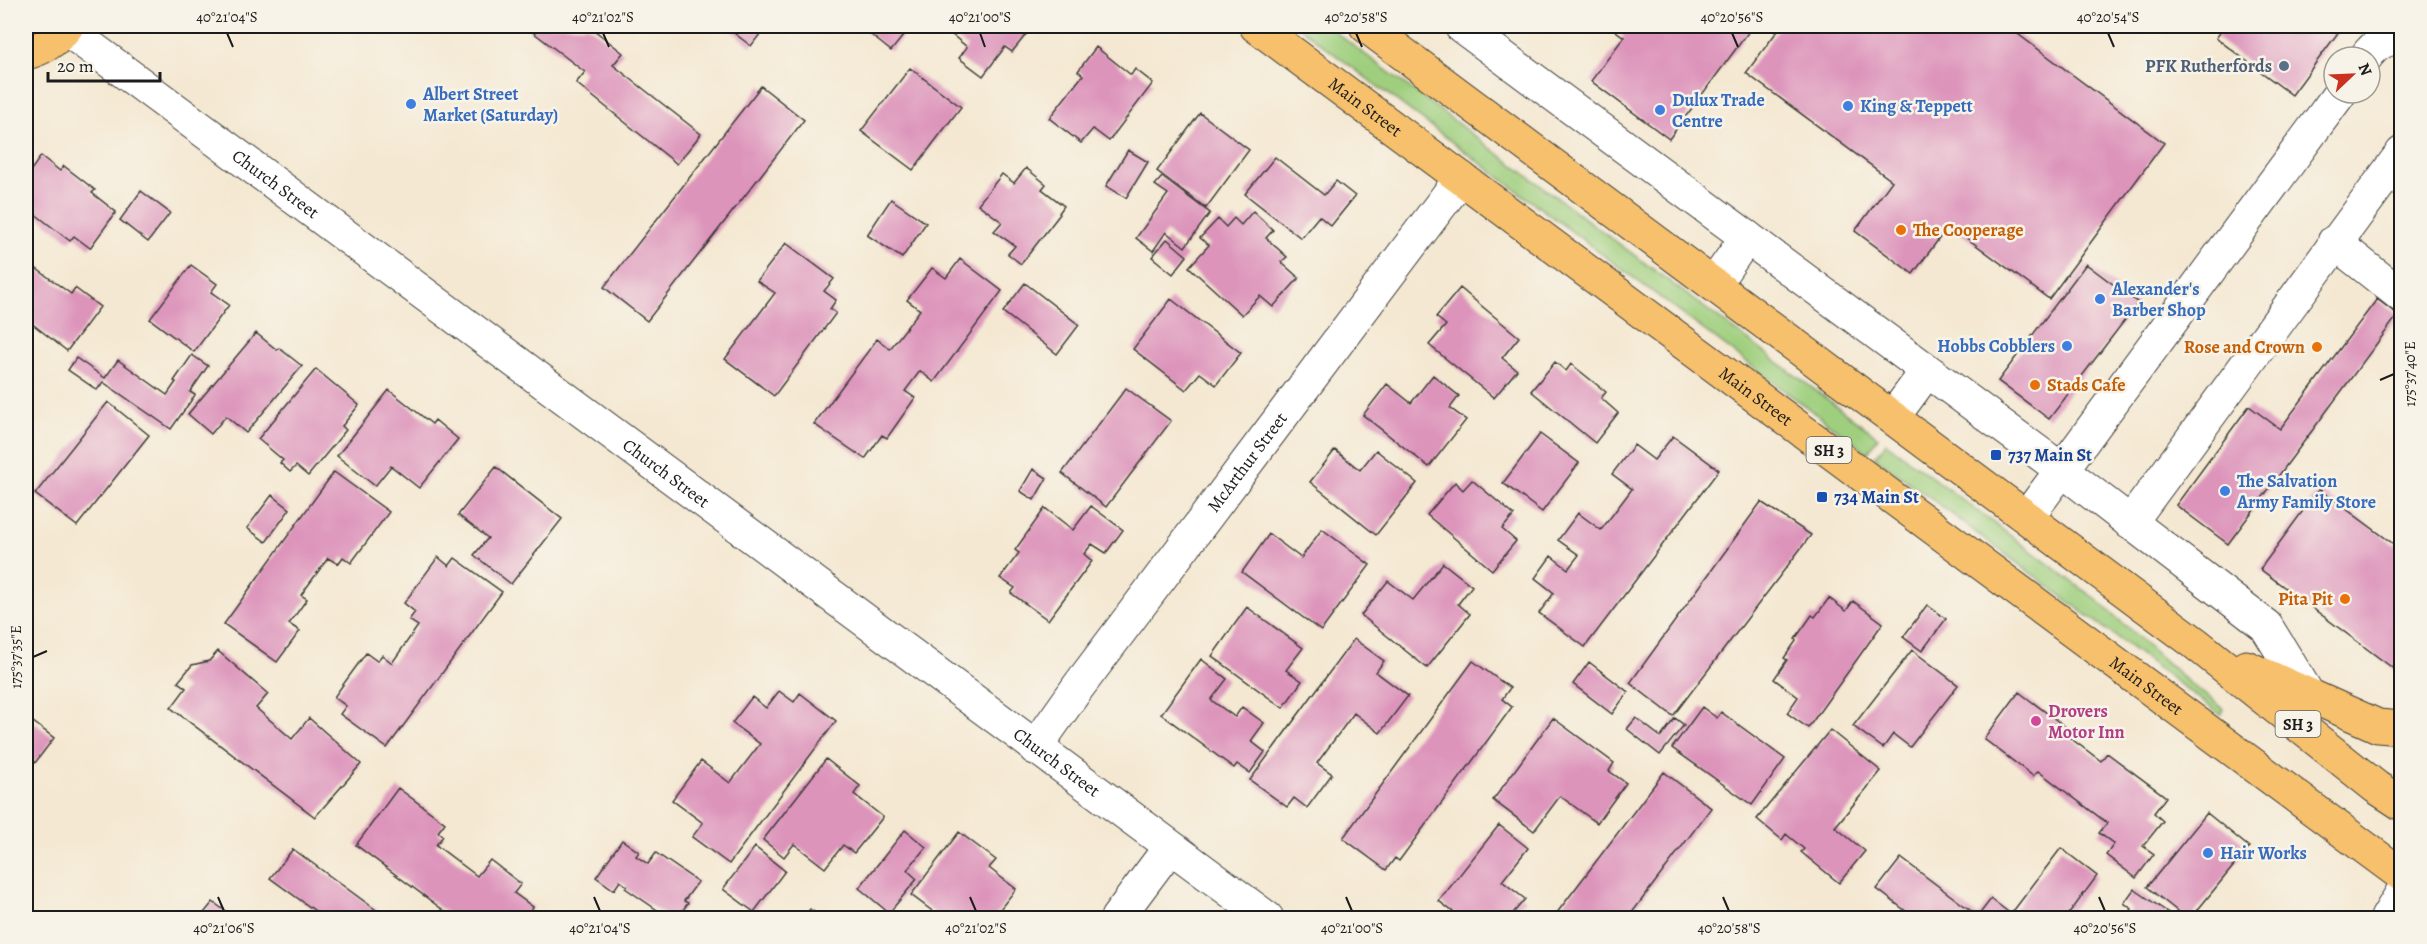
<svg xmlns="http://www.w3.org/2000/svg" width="2427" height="944" font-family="Alegreya,serif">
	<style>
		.green { fill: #9fcf7e; stroke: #5e764d; stroke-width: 1.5 }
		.building { fill: #dd94bb }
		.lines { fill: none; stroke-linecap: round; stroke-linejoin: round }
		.minor-casing { stroke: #3c3b37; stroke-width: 35 }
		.major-casing { stroke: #3c3b37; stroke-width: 35 }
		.highway-casing { stroke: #3c3b37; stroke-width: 35 }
		.minor { stroke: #fff; stroke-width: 33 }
		.major { stroke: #f7c06c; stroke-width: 33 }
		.highway { stroke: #f7c06c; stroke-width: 33 }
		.ticks { fill: none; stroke: #1c1c1c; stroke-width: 2 }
		.service-dot { fill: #5c6f8a; stroke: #f7f3e8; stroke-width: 2 }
		.shop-dot { fill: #3f7fe0; stroke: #f7f3e8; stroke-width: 2 }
		.food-dot { fill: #e8710a; stroke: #f7f3e8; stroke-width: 2 }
		.transit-dot { fill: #1a4fb4; stroke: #f7f3e8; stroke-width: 2 }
		.hotel-dot { fill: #d1479c; stroke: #f7f3e8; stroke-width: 2 }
		.labels { text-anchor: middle; stroke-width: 5; stroke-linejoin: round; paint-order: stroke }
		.shield { fill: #f7f3e8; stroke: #5e5c59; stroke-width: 1.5 }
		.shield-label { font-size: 16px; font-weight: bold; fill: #1c1c1c }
		.service-label { font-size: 18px; font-weight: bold; fill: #4e5e75; stroke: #f7f3e8; text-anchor: end }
		.shop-label { font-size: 18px; font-weight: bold; fill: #366cbe; stroke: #f7f3e8; text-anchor: start }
		.street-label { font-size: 18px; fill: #1c1c1c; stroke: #f7f3e8 }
		.food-label { font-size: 18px; font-weight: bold; fill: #c56008; stroke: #f7f3e8; text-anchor: start }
		.transit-label { font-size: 18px; font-weight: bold; fill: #164399; stroke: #f7f3e8; text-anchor: start }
		.hotel-label { font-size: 18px; font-weight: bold; fill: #b23c85; stroke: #f7f3e8; text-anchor: start }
		.neatline { fill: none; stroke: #1c1c1c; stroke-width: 2 }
		.ticks-label { font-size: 15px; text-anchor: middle; fill: #1c1c1c }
	</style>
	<rect width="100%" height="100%" fill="#f7f3e8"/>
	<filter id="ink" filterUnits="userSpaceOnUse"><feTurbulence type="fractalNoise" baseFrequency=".0167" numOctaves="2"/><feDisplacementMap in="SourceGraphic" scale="12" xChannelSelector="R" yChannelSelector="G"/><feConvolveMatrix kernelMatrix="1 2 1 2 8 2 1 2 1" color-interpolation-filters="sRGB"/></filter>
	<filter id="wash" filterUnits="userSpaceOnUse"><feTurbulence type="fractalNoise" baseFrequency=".008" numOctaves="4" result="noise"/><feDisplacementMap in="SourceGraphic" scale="24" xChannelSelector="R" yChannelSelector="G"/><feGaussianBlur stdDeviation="1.35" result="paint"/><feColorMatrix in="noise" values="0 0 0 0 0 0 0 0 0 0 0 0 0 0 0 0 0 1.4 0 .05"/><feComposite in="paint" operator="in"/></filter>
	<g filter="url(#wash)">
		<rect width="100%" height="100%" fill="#f4e8d2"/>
		<!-- green -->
		<path class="green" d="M1297 26H1327L1878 437 1868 453Z
			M1886 443 2097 600 2188 682 2224 709 2221 715 1875 457Z"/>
		<g id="blocks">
			<!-- building -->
			<path class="building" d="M525 26H589L623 53 613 65 701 134 677 164 576 83 585 72Z
				M725 26H766L751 46Z
				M870 26H911L891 51 866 31Z
				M958 26H1033L1012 52 1005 47 983 76 959 58 967 47 951 34Z
				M1609 26H1744L1750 30 1669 139 1591 81 1624 37Z
				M1781 26H2007L2164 143 2049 299 1949 225 1913 274 1855 231 1892 181 1746 73Z
				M2225 26H2343L2292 95 2216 38Z
				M1096 47 1131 75 1135 69 1153 83 1109 141 1093 129 1081 143 1049 118 1083 75 1078 71Z
				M910 68 961 107 913 170 861 131Z
				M761 86 804 120 647 321 604 287Z
				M1200 113 1249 150 1206 208 1157 171Z
				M1128 150 1148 162 1126 198 1106 186Z
				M41 156 60 171 64 166 95 190 92 193 116 212 90 248 74 236 70 241 26 207V177Z
				M1275 157 1324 195 1336 181 1355 196 1331 226 1319 216 1301 238 1245 194Z
				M1026 168 1046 184 1042 189 1064 206 1059 213 1060 214 1021 264 1008 254 1015 246 994 231 1002 222 978 204 1002 174 1014 183Z
				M1162 177 1210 213 1185 247 1166 232 1153 251 1136 238 1168 194 1155 185Z
				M141 191 170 213 148 242 120 220Z
				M891 199 926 223 902 258 867 235Z
				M1253 211 1273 230 1266 238 1287 257 1281 262 1299 278 1273 307 1260 296 1242 315 1189 267 1209 245 1200 238 1218 219 1226 227 1234 218 1241 225Z
				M1167 239 1187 256 1173 274 1152 257Z
				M786 243 834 279 824 291 836 300 830 309 836 313 774 396 725 359 775 293 757 281Z
				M960 259 1002 291 934 382 920 371 905 391 915 398 887 438 882 435 865 459 814 424 877 339 890 349 920 310 907 300 932 268 946 278Z
				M26 261 71 294 75 288 100 307 67 351 26 319Z
				M2086 264 2138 303 2049 419 1998 381Z
				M191 265 217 284 211 292 229 305 194 352 150 319Z
				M1025 283 1079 325 1057 354 1003 312Z
				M1460 288 1519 337 1502 358 1517 370 1494 398 1429 345 1446 325 1436 317Z
				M1171 299 1241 353 1216 385 1200 373 1186 390 1133 349Z
				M2377 299 2398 315 2228 544 2176 505 2249 406 2280 429Z
				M256 333 277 350 279 348 302 366 246 433 226 416 211 434 188 414Z
				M192 355 208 366 190 392 195 395 171 429 103 382 97 390 68 370 76 358 105 378 118 360 167 395 176 382 174 381Z
				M1555 362 1566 371 1571 364 1606 392 1601 398 1618 413 1595 443 1531 391Z
				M316 369 359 405 342 426 346 430 308 476 296 466 290 472 280 463 283 460 258 439Z
				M1433 375 1459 396 1450 408 1466 420 1429 467 1363 415 1387 384 1411 403Z
				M1126 388 1171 421 1106 507 1062 473Z
				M389 390 432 424 435 420 458 439 419 488 391 466 375 486 337 456Z
				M108 402 149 435 77 526 35 494Z
				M1540 434 1579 463 1542 512 1503 483Z
				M1673 436 1719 470 1585 647 1539 613 1554 593 1535 578 1551 556 1568 569 1579 555 1558 540 1578 513 1601 530 1632 489 1612 474 1634 445 1654 460Z
				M1335 450 1360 470 1376 450 1417 483 1376 535 1310 482Z
				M496 467 562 519 511 584 474 555 488 538 458 515Z
				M1033 469 1047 478 1034 500 1020 491Z
				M334 472 389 512 351 563 343 557 338 564 328 558 301 595 307 599 289 624 300 631 277 662 224 624Z
				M1472 480 1514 515 1502 529 1516 541 1492 570 1427 515 1455 482 1463 490Z
				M2319 489 2395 545 2402 537V675L2260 569Z
				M272 495 290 509 266 542 247 528Z
				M1761 502 1811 535 1673 716 1630 683Z
				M1091 506 1123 530 1106 553 1092 544 1084 554 1092 561 1048 620 1011 593 1015 588 1000 578 1019 553 1015 550 1045 508 1073 530Z
				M1322 529 1370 565 1321 631 1242 572 1269 534 1301 558Z
				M438 557 449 566 455 558 502 592 387 748 340 714 346 706 334 697 366 653 377 661 382 655 392 663 418 626 409 620 415 612 404 603Z
				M1443 563 1472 586 1458 604 1470 614 1427 668 1361 615 1388 581 1413 600Z
				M1829 598 1846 611 1853 601 1883 623 1808 728 1787 713 1798 697 1774 679 1787 660 1784 658 1796 641 1795 639 1812 615 1815 617Z
				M1927 605 1946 619 1922 651 1903 637Z
				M1247 607 1303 648 1286 670 1302 681 1283 708 1212 656Z
				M1354 639 1384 661 1376 672 1408 696 1380 733 1354 713 1317 763 1332 774 1307 808 1294 798 1287 807 1250 780Z
				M1912 650 1958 685 1910 747 1893 734 1883 748 1853 726Z
				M218 651 268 694 256 708 292 739 309 718 361 764 315 817 171 708 186 688 178 682 192 665 209 661Z
				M1201 659 1227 679 1211 700 1235 717 1242 707 1264 723 1251 741 1265 752 1250 773 1237 764 1234 768 1161 714Z
				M1473 661 1510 688 1502 699 1512 707 1399 861 1395 858 1386 870 1343 838Z
				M1589 662 1628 692 1612 714 1573 684Z
				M779 691 794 702 800 693 836 721 729 864 692 837 703 823 672 800 701 761 730 783 760 744 732 723 752 697 766 708Z
				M2019 692 2072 732 2069 737 2101 761 2107 753 2166 797 2154 813 2163 821 2143 846 2154 854 2136 878 2106 855 2114 844 2099 833 2107 823 2038 771 2033 776 1984 739Z
				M1702 707 1717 718 1721 712 1785 759 1752 805 1672 748Z
				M28 718 54 738 35 763 26 755V720Z
				M1553 718 1614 763 1609 771 1626 783 1597 823 1560 796 1534 831 1493 800Z
				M1636 718 1661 737 1675 718 1684 725 1660 755 1627 729Z
				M1830 730 1881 771 1835 827 1865 851 1839 883 1801 852 1804 849 1786 834 1782 840 1757 819Z
				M826 759 860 786 854 794 883 817 854 853 843 845 825 868 794 844 784 857 763 840Z
				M1664 772 1711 808 1628 918H1553Z
				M398 788 445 823 438 832 443 836 436 845 477 876 490 860 521 884 514 893 533 907 525 918H454L356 845Z
				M2207 813 2249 847 2191 918H2186L2147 887Z
				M1499 825 1528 848 1502 881 1525 899 1509 918H1461L1439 901Z
				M905 830 926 847 907 870 917 879 889 913 859 888Z
				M959 832 996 860 989 868 1016 889 993 918H930L935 913 911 895Z
				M622 840 639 852 636 856 648 864 656 853 698 882 684 901 688 903 677 918H669L625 888 627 886 620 881 614 890 596 877Z
				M755 847 785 871 754 912 723 889Z
				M2061 848 2097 876 2066 918H1915L1877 889 1901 858 1978 916 1991 899 2011 914Z
				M293 849 387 918H325L270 878Z
				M2134 889 2173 916 2171 918H2126L2132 909 2124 903Z
				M213 902 235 918H200Z
				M810 909 823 918H803Z"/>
		</g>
	</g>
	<g filter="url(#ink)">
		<use href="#blocks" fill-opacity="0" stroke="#3c3b37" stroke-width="1.5"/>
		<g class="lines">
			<!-- minor casing -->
			<g class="minor-casing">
				<g id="minor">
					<path d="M1461 26 2062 470 2266 626 2309 696"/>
					<path id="s1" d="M65 28 1267 918"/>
					<path d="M2366 57C2375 44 2386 38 2402 37"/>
					<path d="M2334 242 2402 296"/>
					<path d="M1714 284 1747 237"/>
					<path d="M1893 417 1927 371"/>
					<path d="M2027 517 2340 93"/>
					<path d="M2130 523 2402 153"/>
					<path id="s2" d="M1035 748 1078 687 1461 178"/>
					<path d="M1117 918 1170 847"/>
					<path d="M2387 918 2402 893"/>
				</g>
			</g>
			<!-- major casing -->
			<g class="major-casing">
				<path id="major" d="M26 53C43 49 56 40 67 26"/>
			</g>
			<!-- highway casing -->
			<g class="highway-casing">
				<g id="highway">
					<path id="s3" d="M1256 26 2402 875"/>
					<path d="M1366 26 2195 643 2376 787 2402 804"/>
					<path d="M2246 667 2378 726 2402 728"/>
				</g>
			</g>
			<!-- minor -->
			<use href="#minor" class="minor"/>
			<!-- major -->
			<use href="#major" class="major"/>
			<!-- highway -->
			<use href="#highway" class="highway"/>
		</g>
	</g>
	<!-- ticks -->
	<path class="ticks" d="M227 33 233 47M603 33 609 47M980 33 985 47M1356 33 1362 47M1732 33 1738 47M2108 33 2114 47M2380 380 2394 374M33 657 47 651M218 897 224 911M594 897 600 911M970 897 976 911M1346 897 1352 911M1723 897 1729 911M2099 897 2105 911"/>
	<!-- markers -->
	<circle class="service-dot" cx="2284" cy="66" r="6"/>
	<g class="shop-dot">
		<circle cx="411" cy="104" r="6"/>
		<circle cx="1848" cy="106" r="6"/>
		<circle cx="1660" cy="110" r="6"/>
		<circle cx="2100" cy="299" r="6"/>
		<circle cx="2067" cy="346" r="6"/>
		<circle cx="2225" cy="491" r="6"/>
		<circle cx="2208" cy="853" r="6"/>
	</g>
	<g class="food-dot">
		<circle cx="1901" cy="230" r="6"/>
		<circle cx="2317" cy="347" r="6"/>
		<circle cx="2035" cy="385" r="6"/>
		<circle cx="2345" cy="599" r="6"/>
	</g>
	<g class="transit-dot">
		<rect x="1990" y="449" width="12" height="12" rx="3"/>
		<rect x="1816" y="491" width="12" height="12" rx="3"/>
	</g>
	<circle class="hotel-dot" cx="2036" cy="721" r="6"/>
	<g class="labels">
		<!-- shield labels -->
		<g class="shield">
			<rect x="1806.5" y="437" width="45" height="26" rx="4.5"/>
			<rect x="2275.5" y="711" width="45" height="26" rx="4.5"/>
		</g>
		<g class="shield-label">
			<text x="1829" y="456">SH 3</text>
			<text x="2298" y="730">SH 3</text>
		</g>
		<!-- service labels -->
		<g class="service-label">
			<text x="2272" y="72">PFK Rutherfords</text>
		</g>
		<!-- shop labels -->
		<g class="shop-label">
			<text x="423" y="100">Albert Street<tspan x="423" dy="21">Market (Saturday)</tspan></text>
			<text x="1672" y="106">Dulux Trade<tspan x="1672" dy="21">Centre</tspan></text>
			<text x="1860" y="112">King &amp; Teppett</text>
			<text x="2112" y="295">Alexander's<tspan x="2112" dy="21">Barber Shop</tspan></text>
			<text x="2055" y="352" text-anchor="end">Hobbs Cobblers</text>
			<text x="2237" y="487">The Salvation<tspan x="2237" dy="21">Army Family Store</tspan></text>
			<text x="2220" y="859">Hair Works</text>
		</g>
		<!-- street labels -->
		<g class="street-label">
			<text dy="6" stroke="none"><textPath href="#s3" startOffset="136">Main Street</textPath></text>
			<text dy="6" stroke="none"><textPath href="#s1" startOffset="262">Church Street</textPath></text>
			<text dy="6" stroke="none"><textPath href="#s3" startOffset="622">Main Street</textPath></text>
			<text dy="6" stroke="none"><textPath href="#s2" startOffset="356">McArthur Street</textPath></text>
			<text dy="6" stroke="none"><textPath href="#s1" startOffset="748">Church Street</textPath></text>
			<text dy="6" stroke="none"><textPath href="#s3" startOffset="1108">Main Street</textPath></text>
			<text dy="6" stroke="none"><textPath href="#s1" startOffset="1234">Church Street</textPath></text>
		</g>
		<!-- food labels -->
		<g class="food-label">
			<text x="1913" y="236">The Cooperage</text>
			<text x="2305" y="353" text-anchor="end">Rose and Crown</text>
			<text x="2047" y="391">Stads Cafe</text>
			<text x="2333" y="605" text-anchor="end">Pita Pit</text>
		</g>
		<!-- transit labels -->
		<g class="transit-label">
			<text x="2008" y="461">737 Main St</text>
			<text x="1834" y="503">734 Main St</text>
		</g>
		<!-- hotel labels -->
		<g class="hotel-label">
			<text x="2048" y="717">Drovers<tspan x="2048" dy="21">Motor Inn</tspan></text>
		</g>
	</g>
	<!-- margin -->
	<rect width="2427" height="944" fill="none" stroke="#f7f3e8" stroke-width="66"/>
	<!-- north arrow -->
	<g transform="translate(2352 75) rotate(67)"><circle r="28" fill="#f7f3e8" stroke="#9f9d96" stroke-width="1.5"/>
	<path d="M0-4.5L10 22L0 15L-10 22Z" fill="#c8321e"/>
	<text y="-9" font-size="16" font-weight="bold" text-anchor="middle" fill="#1c1c1c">N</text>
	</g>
	<!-- scale -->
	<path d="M48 72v9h112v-9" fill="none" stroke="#1c1c1c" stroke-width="3"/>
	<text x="57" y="72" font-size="18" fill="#1c1c1c" stroke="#f7f3e8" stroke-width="4.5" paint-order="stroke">20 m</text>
	<rect x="33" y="33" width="2361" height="878" class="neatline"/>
	<g class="ticks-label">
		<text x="227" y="22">40°21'04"S</text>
		<text x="603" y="22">40°21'02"S</text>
		<text x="980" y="22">40°21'00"S</text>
		<text x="1356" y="22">40°20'58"S</text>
		<text x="1732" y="22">40°20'56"S</text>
		<text x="2108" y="22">40°20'54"S</text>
		<text transform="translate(2410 374) rotate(-90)" y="5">175°37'40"E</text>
		<text transform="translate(16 657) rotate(-90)" y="5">175°37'35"E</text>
		<text x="224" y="933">40°21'06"S</text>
		<text x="600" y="933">40°21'04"S</text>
		<text x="976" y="933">40°21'02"S</text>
		<text x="1352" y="933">40°21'00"S</text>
		<text x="1729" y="933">40°20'58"S</text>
		<text x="2105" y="933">40°20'56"S</text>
	</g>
</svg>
